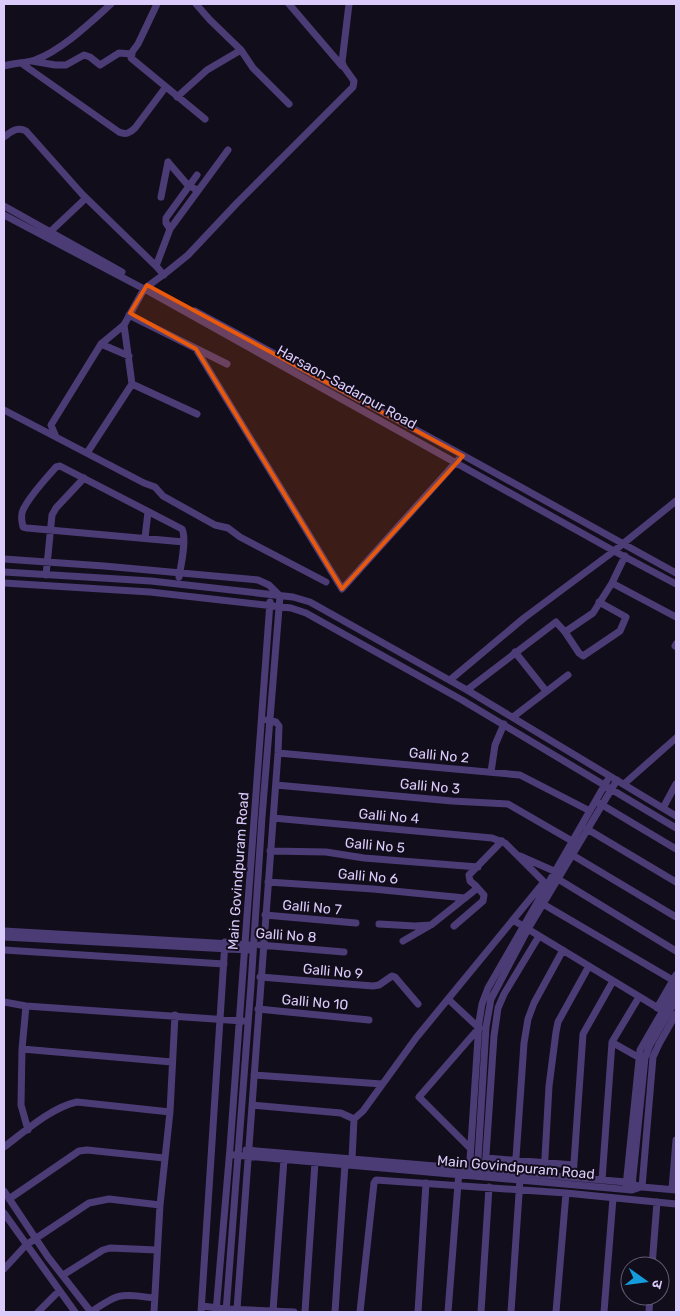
<svg xmlns="http://www.w3.org/2000/svg" width="680" height="1316" font-family="Rubik,'Noto Sans Devanagari',sans-serif">
	<style>
		.lines { fill: none; stroke-linecap: round; stroke-linejoin: round }
		.minor { stroke: #4b3c76; stroke-width: 7 }
		.marked { fill: #e8590c; fill-opacity: 0.2; stroke: #e8590c; stroke-width: 4; stroke-linejoin: round }
		.labels { text-anchor: middle; stroke-width: 4; stroke-linejoin: round; paint-order: stroke }
		.street-label { font-size: 14px; fill: #dbcbfa; stroke: #120d1b }
	</style>
	<rect width="100%" height="100%" fill="#120d1b"/>
	<g class="lines">
		<!-- minor -->
		<path class="minor" d="M157 4 138 44 132 52 131 58 205 119
			M196 4 210 20 241 50 253 68 289 104
			M289 4 342 66
			M32 61 55 65H66L84 55 90 57 100 65 119 53 132 54
			M21 63 119 132C126 135 130 133 135 128L165 88
			M4 66C14 63 25 63 35 60 62 50 90 23 111 4
			M177 97 207 70 241 50
			M4 137C11 132 17 126 26 131L82 194 156 266 164 275
			M168 162 186 183 198 191
			M161 197 168 162
			M4 206 122 272
			M4 215 148 291 614 551 676 584
			M170 229 228 150
			M50 232 86 198
			M156 266 170 229 166 223V218L197 175
			M195 311 459 453 676 573
			M129 315 227 364
			M124 325 132 384 197 414
			M101 344 129 356
			M196 349 342 589 458 460
			M4 410 144 483 155 487 163 496 215 525 228 528 240 537 326 582
			M56 437 51 425 101 344 124 325 144 289 167 272 188 255 237 203 353 87 354 81 344 67 342 62 349 4
			M87 453 132 384
			M145 538 148 512
			M4 559 104 566 258 580 269 585 280 596 262 817 251 985 226 1312
			M4 572 151 581 293 597 310 602 467 690 676 816
			M46 575 52 515 56 508 84 478
			M179 577C181 565 187 539 182 529L60 466 56 467C45 480 30 495 23 510 20 516 22 521 23 527L27 528 184 542
			M4 583 150 592 291 608 306 613 462 700 676 828
			M612 583 676 617
			M565 632 579 653 583 656 620 631 626 617 599 602
			M675 646 676 644
			M515 652 546 691
			M450 680 524 618 614 551 676 501
			M467 690 556 622 565 632 593 613 612 583 625 556
			M513 717 568 675
			M278 753 520 775 590 811
			M491 772 495 745 504 724
			M624 784 676 738
			M276 785 452 801 508 804 572 841
			M599 803 676 849
			M663 808 676 784
			M273 818 492 838 505 843 546 884
			M587 829 676 882
			M270 851 326 852 364 858 478 867
			M569 853 676 917
			M520 856 554 871
			M558 879 676 951
			M268 882 373 889 465 898
			M543 904 676 982
			M265 915 356 923
			M513 920 663 1011
			M379 924 415 926 431 925 475 890 476 886 470 881 469 875 502 841
			M454 926 483 901 484 895 476 886
			M4 931 249 945
			M4 937 248 950
			M403 941 429 926
			M260 945 344 952
			M4 950 224 964
			M260 977 373 986 379 985 392 976 395 977 418 1004
			M448 999 479 1028 419 1097 470 1148
			M4 1002 26 1006 243 1021
			M26 1006 22 1049 21 1105 28 1130
			M657 1008 676 975
			M258 1009 369 1020
			M615 1044 638 1057
			M22 1049 172 1062
			M254 1075 382 1084
			M252 1105 341 1113 354 1119
			M4 1147C24 1132 52 1107 77 1102L170 1112
			M246 1150 626 1182 642 1187 676 1190
			M234 1155 632 1190 641 1187
			M486 1158 574 1165
			M352 1159 354 1119 363 1111 416 1038 544 882
			M485 1170 494 1036 498 1008 504 994 539 936
			M515 1172 524 1043 528 1019 534 1003 563 950
			M469 1175 479 1022 482 1004 488 988 607 781
			M477 1175 486 1027 491 999 528 929 617 780
			M544 1175 549 1086 556 1032 558 1022 589 966
			M573 1177 583 1034 613 981
			M602 1180 612 1042 639 997
			M626 1186 640 1050 676 988
			M632 1186 645 1058 650 1045 676 1000
			M642 1187 653 1057 659 1044 676 1014
			M672 1189 676 1140
			M4 1191 48 1257 91 1312
			M9 1199 79 1151 87 1150 164 1158
			M4 1213 75 1312
			M652 1266 657 1202
			M4 1269 26 1245 89 1203 109 1199 160 1205
			M63 1275 103 1250 110 1248 157 1250
			M202 1306 226 1309 294 1312
			M237 1309C252 1124 263 938 278 753L279 726 276 722 267 720
			M273 1311 284 1159
			M38 1312 59 1291
			M91 1312C120 1292 120 1294 154 1298
			M154 1312 160 1205 170 1112 175 1015
			M201 1312 225 942
			M216 1312 230 1148 270 602
			M305 1312 315 1162
			M335 1312 345 1164
			M360 1312 374 1183 376 1180 566 1193 676 1204
			M418 1312 426 1183
			M448 1312 459 1171
			M481 1312 489 1187
			M511 1312 520 1179
			M556 1312 566 1193
			M604 1312 613 1198
			M649 1312 650 1296"/>
	</g>
	<!-- marked area -->
	<path class="marked" d="M147 285 463 456 342 589 196 349 130 313Z"/>
	<g class="labels">
		<!-- street labels -->
		<g class="street-label">
			<text transform="translate(347 387) rotate(29)" y="5">Harsaon-Sadarpur Road</text>
			<text transform="translate(439 755) rotate(5)" y="5">Galli No 2</text>
			<text transform="translate(430 786) rotate(5)" y="5">Galli No 3</text>
			<text transform="translate(389 816) rotate(5)" y="5">Galli No 4</text>
			<text transform="translate(375 845) rotate(5)" y="5">Galli No 5</text>
			<text transform="translate(238 871) rotate(-86)" y="5">Main Govindpuram Road</text>
			<text transform="translate(368 876) rotate(5)" y="5">Galli No 6</text>
			<text transform="translate(312 907) rotate(5)" y="5">Galli No 7</text>
			<text transform="translate(286 935) rotate(4)" y="5">Galli No 8</text>
			<text transform="translate(333 971) rotate(5)" y="5">Galli No 9</text>
			<text transform="translate(315 1002) rotate(5)" y="5">Galli No 10</text>
			<text transform="translate(516 1167) rotate(5)" y="5">Main Govindpuram Road</text>
		</g>
	</g>
	<!-- border -->
	<rect width="680" height="1316" fill="none" stroke="#dbcbfa" stroke-width="10"/>
	<!-- north arrow -->
	<g transform="translate(645 1281) rotate(104)"><circle r="24" fill="#120d1b" stroke="#625974"/>
	<path d="M0-4L9 19L0 12L-9 19Z" fill="#149cdd"/>
	<text y="-8" font-size="14" font-weight="bold" text-anchor="middle" fill="#dbcbfa">उ</text>
	</g>
</svg>
